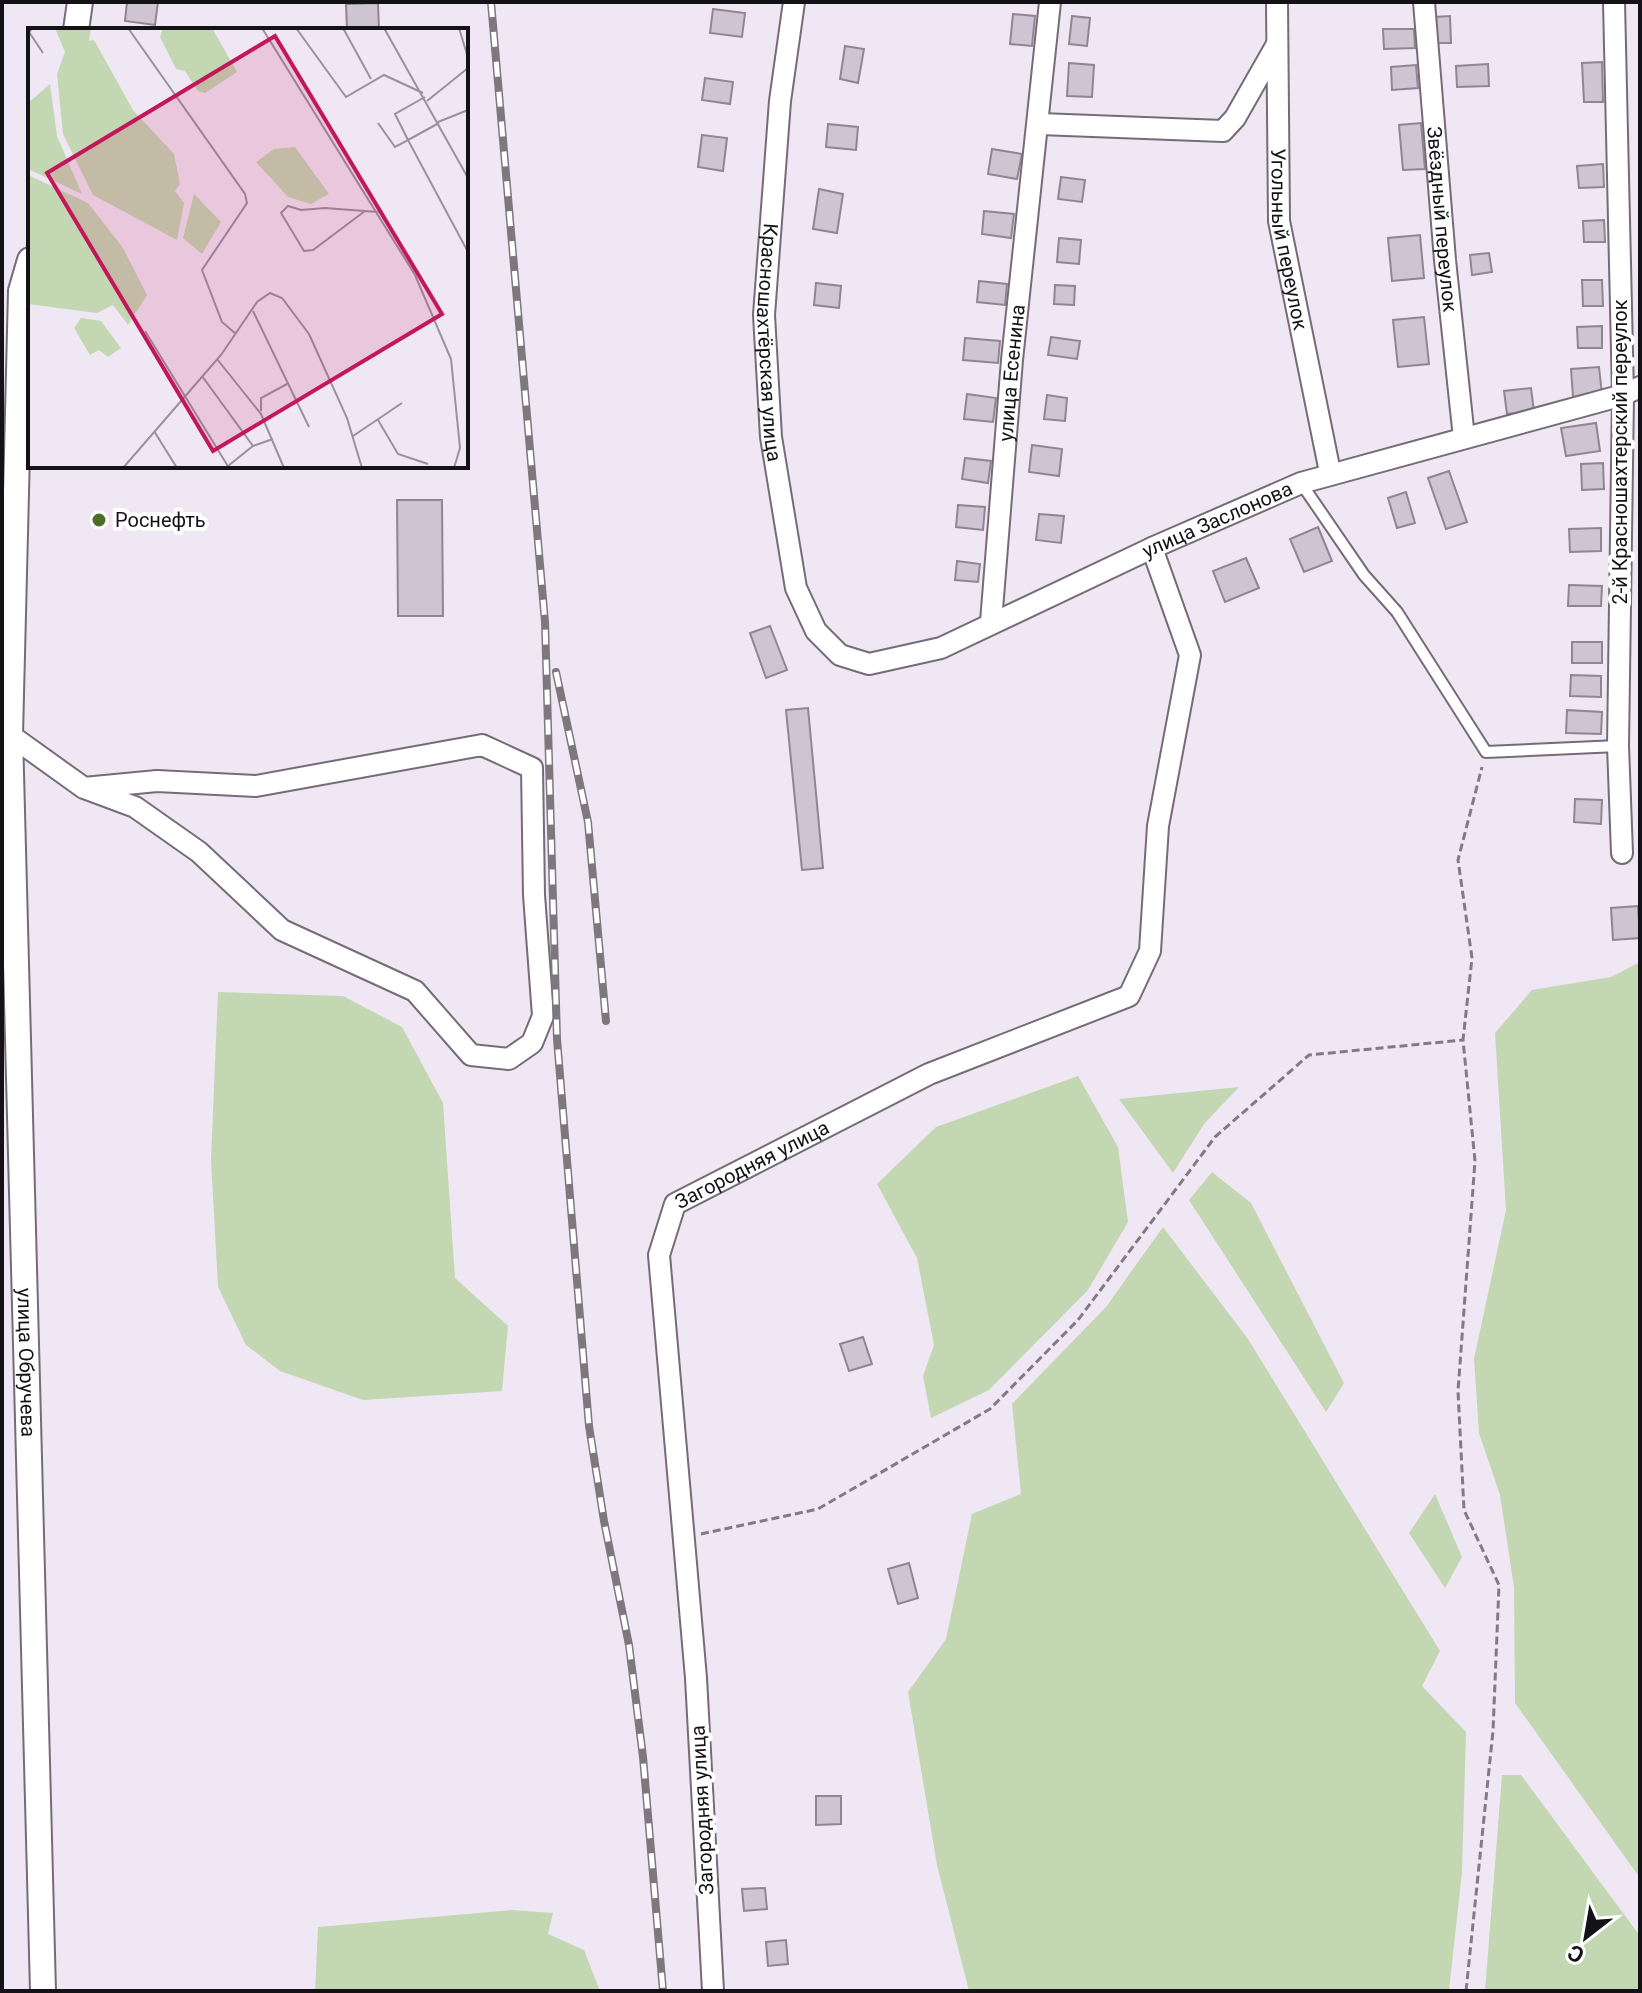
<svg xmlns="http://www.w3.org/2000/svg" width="1642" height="1993" font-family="Roboto,sans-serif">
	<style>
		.green { fill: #c3d7b3 }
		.building { fill: #cec5d2; stroke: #8f8692; stroke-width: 2 }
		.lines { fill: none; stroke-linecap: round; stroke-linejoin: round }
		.service-casing { stroke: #756c78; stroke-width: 14 }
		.minor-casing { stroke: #756c78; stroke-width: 24 }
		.tertiary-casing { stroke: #756c78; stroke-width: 28 }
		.path { stroke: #817b85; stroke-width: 3; stroke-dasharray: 8 4; stroke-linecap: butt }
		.service { stroke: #fff; stroke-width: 10 }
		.minor { stroke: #fff; stroke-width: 20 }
		.tertiary { stroke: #fff; stroke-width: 24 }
		.rail-casing { stroke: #7d7780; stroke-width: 8 }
		.rail { stroke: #fff; stroke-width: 5; stroke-dasharray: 15; stroke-linecap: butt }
		.poi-dot { fill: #4c6f27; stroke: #fff; stroke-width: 3 }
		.labels { text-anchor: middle; stroke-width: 8; stroke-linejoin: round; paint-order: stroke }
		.street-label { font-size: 20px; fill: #151217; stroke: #fff }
		.poi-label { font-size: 20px; fill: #151217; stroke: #fff; text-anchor: start }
		.inset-road { fill: none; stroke: #98929c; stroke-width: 2 }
		.view { fill: #c2185b; fill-opacity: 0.15; stroke: #c2185b; stroke-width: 4 }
		.inset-edge { fill: none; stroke: #151217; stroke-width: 4 }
	</style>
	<rect width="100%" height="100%" fill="#f0e7f5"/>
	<!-- green -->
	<path class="green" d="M1640 962V1878L1515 1703 1514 1587 1500 1495 1479 1433 1474 1359 1506 1210 1495 1033 1532 990 1611 977Z
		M218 992 343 996 402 1027 443 1103 455 1278 508 1326 502 1391 363 1400 280 1371 246 1345 218 1287 211 1160Z
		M1078 1076 1118 1147 1128 1222 1088 1290 989 1390 931 1418 923 1376 934 1345 917 1258 877 1184 936 1127Z
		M1239 1087 1204 1124 1173 1173 1119 1099Z
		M1212 1172 1251 1203 1344 1383 1326 1412 1189 1200Z
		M1163 1227 1248 1339 1440 1651 1422 1686 1466 1732 1462 1872 1449 1991H969L937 1865 908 1692 946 1639 972 1514 1021 1494 1012 1404 1106 1307Z
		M1435 1494 1462 1557 1445 1588 1409 1533Z
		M1502 1775H1521L1640 1936V1991H1485Z
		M512 1910 553 1913 548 1934 584 1950 600 1991H315L318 1927Z"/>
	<!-- building -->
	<path class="building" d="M127 2H158L155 25 125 21Z
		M378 3 379 30H347L346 4Z
		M713 9 745 13 742 37 710 33Z
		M1013 14 1035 16 1032 46 1010 44Z
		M1072 16 1090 18 1087 46 1069 44Z
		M1450 16 1451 43H1435L1434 17Z
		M1383 29H1414L1415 48 1384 49Z
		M845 46 864 49 858 83 840 79Z
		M1602 62 1603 102H1584L1582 63Z
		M1069 63 1094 65 1092 97 1067 96Z
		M1488 64 1489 86 1457 87 1456 66Z
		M1416 65 1418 88 1392 90 1391 67Z
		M705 78 733 82 730 104 702 100Z
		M1421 123 1425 169 1403 170 1399 125Z
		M828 124 858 127 856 150 826 147Z
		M702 135 727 138 723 171 698 167Z
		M992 149 1022 154 1017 179 988 174Z
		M1603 164 1604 187 1579 188 1577 166Z
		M1061 177 1085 180 1082 202 1058 199Z
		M819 189 843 194 837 233 813 229Z
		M984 211 1014 214 1011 238 982 234Z
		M1604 220 1605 242H1584L1583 221Z
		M1420 235 1424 278 1392 281 1388 238Z
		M1059 238 1081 240 1079 264 1057 262Z
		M1489 253 1492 272 1472 275 1470 255Z
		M1582 280H1602L1603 306H1583Z
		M979 281 1007 284 1005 305 977 302Z
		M816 283 841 286 839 308 814 305Z
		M1055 285 1075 286 1074 305 1054 304Z
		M1424 317 1429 364 1398 367 1393 320Z
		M1602 326V348H1578L1577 327Z
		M1051 337 1080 341 1077 359 1048 355Z
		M965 338 1000 341 998 363 963 360Z
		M1599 367 1602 394 1573 397 1571 369Z
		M1531 388 1534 411 1507 414 1504 391Z
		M967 394 996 398 993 422 964 419Z
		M1047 395 1067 398 1065 421 1044 419Z
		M1596 423 1600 451 1566 456 1561 428Z
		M1032 445 1062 449 1059 476 1029 472Z
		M965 458 991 461 988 483 962 479Z
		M1603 463 1604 489 1582 490 1581 464Z
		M1449 471 1467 522 1446 529 1428 478Z
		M1406 492 1415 523 1397 528 1388 498Z
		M397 500H442L443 616H398Z
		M958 505 985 507 983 530 956 527Z
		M1039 514 1064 516 1061 543 1036 540Z
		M1318 527 1332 561 1304 572 1290 539Z
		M1601 528V551L1570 552 1569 529Z
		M1246 558 1259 588 1225 602 1213 571Z
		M957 561 980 564 978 582 955 580Z
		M1569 585 1602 586 1601 606H1568Z
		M770 626 787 670 766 678 750 633Z
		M1572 642H1602V663H1572Z
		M1571 675 1601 676V697L1570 696Z
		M808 708 823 868 802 870 786 710Z
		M1567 710 1602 712 1601 734 1566 733Z
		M1575 799 1602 800 1601 824 1574 822Z
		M1638 906 1640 938 1613 940 1611 908Z
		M863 1337 872 1364 849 1371 840 1344Z
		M909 1563 918 1598 898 1604 888 1569Z
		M816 1796H841V1824L816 1825Z
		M765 1888 767 1909 744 1911 742 1889Z
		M786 1940 788 1964 768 1966 766 1942Z"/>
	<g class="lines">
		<!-- service casing -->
		<g class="service-casing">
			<path id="service" d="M1301 483 1364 575 1397 612 1486 752 1618 746"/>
		</g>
		<!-- minor casing -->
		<g class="minor-casing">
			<g id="minor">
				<path id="s1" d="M794 2 780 101 764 315 771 437 796 588 816 631 840 655 869 664 941 648 1152 548 1301 483 1623 395 1640 387"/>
				<path id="s2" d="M1277 2 1279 221 1330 472"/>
				<path id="s3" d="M1424 2 1445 260 1464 438"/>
				<path d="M1614 2 1623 395 1618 746 1622 853"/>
				<path d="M1040 124 1223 131 1235 118 1276 46"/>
				<path id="s4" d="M991 622 1012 360 1050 2"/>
				<path d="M10 735 84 788 135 807 199 852 282 930 415 991 471 1055 509 1059 532 1043 543 1016 534 895 532 768 482 745 256 786 157 781 84 788"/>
				<path id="s5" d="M713 1991 696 1678 659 1255 675 1204 929 1074 1129 996 1150 951 1158 826 1190 655 1152 548"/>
			</g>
		</g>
		<!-- tertiary casing -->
		<g class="tertiary-casing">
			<g id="tertiary">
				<path d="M76 30 80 2"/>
				<path id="s6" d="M30 260 21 291 10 735 43 1991"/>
			</g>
		</g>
		<!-- path -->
		<path class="path" d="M701 1534 818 1509 990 1409 1078 1320 1215 1137 1309 1055 1463 1040
			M1466 1991 1493 1731 1499 1585 1464 1510 1458 1391 1475 1161 1463 1040 1472 958 1458 860 1482 767"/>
		<!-- service -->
		<use href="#service" class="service"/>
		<!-- minor -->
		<use href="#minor" class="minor"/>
		<!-- tertiary -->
		<use href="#tertiary" class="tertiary"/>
		<!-- rail casing -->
		<g class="rail-casing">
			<path id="rail" d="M491 2 545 622 557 1039 589 1426 604 1521 629 1645 643 1757 663 1991
				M556 672 588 822 606 1021"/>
		</g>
		<!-- rail -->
		<use href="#rail" class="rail"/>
	</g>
	<!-- markers -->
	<circle class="poi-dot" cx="99" cy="520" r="8"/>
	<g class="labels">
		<!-- street labels -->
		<g class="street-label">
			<text dy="7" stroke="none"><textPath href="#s3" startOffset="218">Звёздный переулок</textPath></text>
			<text dy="7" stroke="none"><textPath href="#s2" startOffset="238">Угольный переулок</textPath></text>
			<text dy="7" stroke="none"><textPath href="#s1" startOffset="342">Красношахтёрская улица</textPath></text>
			<text dy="7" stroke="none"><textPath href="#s4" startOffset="250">улица Есенина</textPath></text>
			<text transform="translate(1620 452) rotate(-90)" y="7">2-й Красношахтерский переулок</text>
			<text dy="7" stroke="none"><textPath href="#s1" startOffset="1080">улица Заслонова</textPath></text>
			<text dy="7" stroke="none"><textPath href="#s5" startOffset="878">Загородняя улица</textPath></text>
			<text dy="7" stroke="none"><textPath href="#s6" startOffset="1104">улица Обручева</textPath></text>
			<text transform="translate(702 1810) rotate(-93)" y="7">Загородняя улица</text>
		</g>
		<!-- poi labels -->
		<g class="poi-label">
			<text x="115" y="527">Роснефть</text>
		</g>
	</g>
	<!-- overview -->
	<g transform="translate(28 28)">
		<rect width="440" height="440" fill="#f0e7f5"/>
		<path d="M27 0H63L61 13 66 12 105 82 146 126 152 156 147 163 156 175 149 212 65 167 35 106 29 46 37 24ZM135 0H184L209 44 177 65 170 63 157 43 148 41 132 9ZM22 56 29 108 54 166 0 141V75ZM267 119 301 166 283 176 260 169 228 134 246 121ZM0 147 60 175 95 220 119 267 100 297 85 277 69 285 0 276ZM166 166 193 194 174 226 155 210ZM53 290 73 293 93 320 80 329 71 322 62 327 46 300Z" fill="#c3d7b3"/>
		<path class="inset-road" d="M5 0 1 4 15 25M100 0 217 166 219 175 174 242 194 294 208 306M234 0 387 247 423 331 432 420 426 440M268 0 318 69 356 47 395 65M315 0 343 51M356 0 440 150M431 0 440 30M397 69 367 86 380 112 411 95M399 73 440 40M410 94 440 82M350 95 367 119 380 112 440 224M337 183 285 222 276 223 253 185 260 178 273 182 297 180 350 184M225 283 281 399M117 303 201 440M189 331 233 386 256 440M174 348 225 418M233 383V370L259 356M350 392 370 426 400 436M126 403 149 440M325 408 374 375M200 438 225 418 245 411M95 440 193 327 229 274 242 265 254 270 281 306 319 390 334 440"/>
		<path class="view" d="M247 8 414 286 185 423 19 145Z"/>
		<rect width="440" height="440" class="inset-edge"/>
	</g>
	<!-- border -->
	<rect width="1642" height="1993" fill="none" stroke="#151217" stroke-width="8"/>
	<!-- north arrow -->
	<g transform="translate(1586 1937) rotate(211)" stroke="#ffffff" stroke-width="6" paint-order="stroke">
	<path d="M0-6L14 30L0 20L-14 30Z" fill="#151217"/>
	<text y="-12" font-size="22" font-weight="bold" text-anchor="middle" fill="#151217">С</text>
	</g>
</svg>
